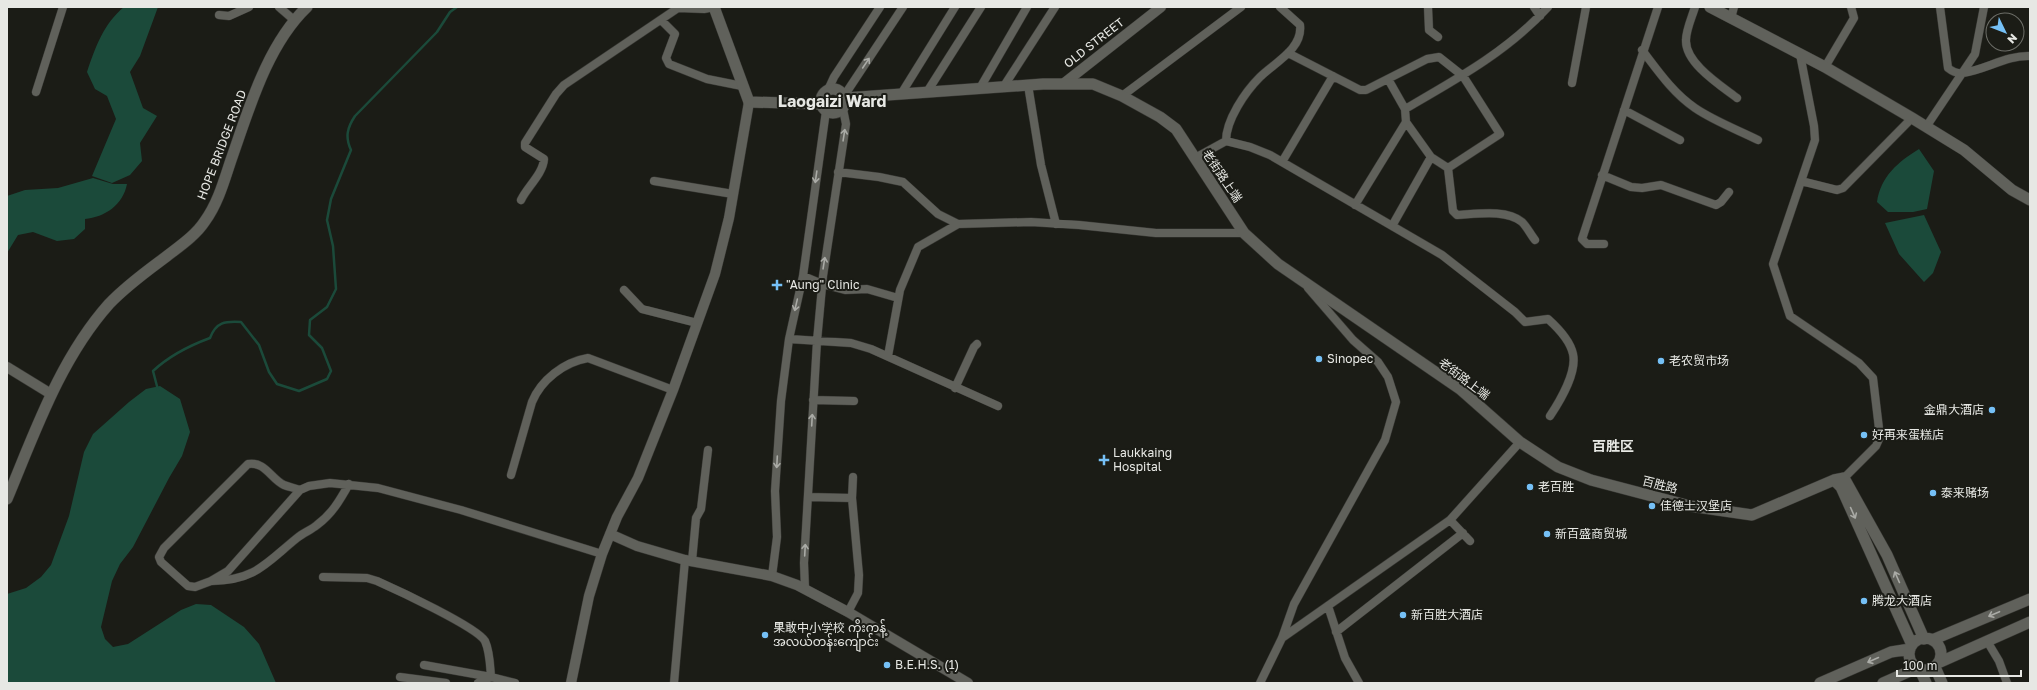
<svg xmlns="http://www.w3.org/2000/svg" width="2037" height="690" font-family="'Golos Text','Noto Sans SC','Noto Sans Myanmar',sans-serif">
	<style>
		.water { fill: #1b4a3a }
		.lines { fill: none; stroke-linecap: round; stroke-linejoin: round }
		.stream { stroke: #1b4a3a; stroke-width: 2.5 }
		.minor-casing { stroke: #383834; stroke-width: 9 }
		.tertiary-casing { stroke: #383834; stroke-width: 11 }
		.secondary-casing { stroke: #383834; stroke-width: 12 }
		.minor { stroke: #60615b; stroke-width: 8 }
		.tertiary { stroke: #60615b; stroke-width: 10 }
		.secondary { stroke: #60615b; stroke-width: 11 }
		.oneway { stroke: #aaaba6 }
		.poi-dot { fill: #75c0f6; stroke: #1b1c16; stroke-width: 1.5 }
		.labels { text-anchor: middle; stroke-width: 4; stroke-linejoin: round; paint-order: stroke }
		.street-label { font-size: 12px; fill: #e7e8e4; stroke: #1b1c16 }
		.poi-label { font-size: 12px; fill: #e7e8e4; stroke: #1b1c16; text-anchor: start }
		.quarter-label { font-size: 14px; font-weight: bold; fill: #e7e8e4; stroke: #1b1c16 }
		.district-label { font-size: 16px; font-weight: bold; fill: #e7e8e4; stroke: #1b1c16 }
	</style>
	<rect width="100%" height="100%" fill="#1b1c16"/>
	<!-- water -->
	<path class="water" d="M124 7H158L140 56 130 72 143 108 157 116 140 143 142 161 130 175 112 183 92 176 116 119 107 96 95 89 87 72C95 48 104 23 124 7Z
		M1919 149 1934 171 1927 209 1913 212H1888L1877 202C1881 176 1898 162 1919 149Z
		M93 178 113 184H127C123 205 105 217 85 219V229L74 239 57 241 33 232 18 235 7 253V196L25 190 58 188Z
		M1924 215 1941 252 1933 273 1924 282 1899 254 1885 223Z
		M160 386 180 399 190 432 182 456 169 478 133 547 120 564 112 581 101 627 105 639 113 647 128 644 181 610 196 604 211 605 244 627 259 644 276 683H7V594L26 588 41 577 51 565 69 516 84 452 93 434 129 402 146 389Z"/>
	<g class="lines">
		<!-- stream -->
		<path class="stream" d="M158 390 153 371C168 357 191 345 210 338 216 322 225 321 241 322L259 345 269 372 277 384 299 391 327 379 331 371 322 348 309 335 310 320 327 307 336 289 333 246 327 220 331 199 351 150C345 137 347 128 355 116L437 32 450 12 457 7"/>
		<!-- minor casing -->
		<g class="minor-casing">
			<path id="minor" d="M279 7 294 20
				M1428 7 1429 30 1438 37
				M1534 7 1540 16
				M1695 7C1692 17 1686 30 1686 40 1685 63 1720 85 1737 98
				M1940 7 1948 68C1953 72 1957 74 1963 73 1985 70 2007 55 2030 56
				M219 15 229 16 249 7
				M1731 18 1734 7
				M661 20 675 34 666 58 669 64 707 79 742 86
				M1642 50C1658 71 1673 93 1695 108 1714 121 1738 130 1758 140
				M1288 53 1360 90H1366L1427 59 1439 57 1463 76 1500 134 1448 168
				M1800 54 1814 126 1815 140 1773 264 1790 316 1859 363 1873 378 1880 437 1876 446 1844 478 1842 483
				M1825 67 1854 18 1851 7
				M1388 79 1405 109 1406 122 1431 157 1448 168
				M1572 83 1586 7
				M1028 85 1041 165 1056 224
				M1004 86 1055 7
				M980 88 1027 7
				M828 90 834 77 880 7
				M36 92 63 7
				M927 92 981 7
				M901 94 955 7
				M844 96 903 7
				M1122 96 1241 7
				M1405 109C1457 79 1508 51 1548 7
				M1624 110 1680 140
				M1926 127 1975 54 1984 7
				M1226 141 1250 147 1270 155 1442 255 1515 312 1525 322 1548 319C1558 328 1570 340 1573 354 1577 372 1560 401 1550 416
				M1195 158 1226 141C1226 120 1245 92 1260 77 1274 63 1303 49 1300 25L1280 7
				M1282 162 1333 76
				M1448 168 1453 211 1457 215C1477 214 1506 209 1522 222 1527 227 1531 235 1535 240
				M838 172 879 177 903 182 938 214 958 224
				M1602 175 1631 187 1642 188 1661 185 1716 205 1721 202 1729 192
				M654 181 733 194
				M1801 181 1837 190 1843 188 1912 118
				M521 200C527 187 543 174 544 159L525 147V143L556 94 564 85 678 8 704 9 714 7
				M1355 205 1406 122
				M1392 226 1431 157
				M1604 244H1587L1582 239 1658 7
				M803 276 822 284 845 290 867 289 898 298
				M624 290 642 309 697 323
				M789 339 851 343 871 349 998 406
				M888 356 900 290 918 247 958 224 1031 222 1079 225 1156 233H1244
				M955 388 974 347 977 344
				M813 400 854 401
				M511 475 532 402C541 380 564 362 588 358L673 390
				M300 490C295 488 289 487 284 485 271 479 265 461 248 464L164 548 159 557 161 562 188 586 195 587 211 581 228 571 300 490 309 486 330 483 378 488 461 510 602 554
				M808 497 852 498
				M1450 520 1470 541
				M692 561 696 518 701 509 708 450
				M772 576 777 537 775 491 781 401 789 339 803 276 826 111
				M323 577 367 578 377 581C395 589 477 627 485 641 490 652 490 665 491 677L515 683
				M212 581C256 580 266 563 297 538 303 533 311 530 317 525 332 514 340 500 349 484
				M805 589 804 563 817 341 823 276 846 124 843 109
				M1328 606 1345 658 1359 683
				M848 612 858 593 859 575 852 498 853 477
				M1336 632 1463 533
				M1282 638 1450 520 1520 442
				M1987 641 1999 661 2007 683
				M424 665 491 677 478 683
				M400 677 446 683
				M674 683 685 560
				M1260 683 1282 638 1294 604 1385 440 1396 402 1388 377 1378 362 1353 340 1308 288"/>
		</g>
		<!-- tertiary casing -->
		<g class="tertiary-casing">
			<path id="tertiary" d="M1063 84 1161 7
				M7 367 51 394
				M610 534 637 546 685 560 772 576 797 585 848 612 968 683
				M571 683 589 596 602 554 617 517 638 478 673 390 715 274 729 218 749 102"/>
		</g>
		<!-- secondary casing -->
		<g class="secondary-casing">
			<path id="secondary" d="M714 7 749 102 822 104
				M1710 7 1825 67 1912 118 1964 150 2012 190 2030 200
				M821 101a12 12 0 1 1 24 0a12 12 0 1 1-24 0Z
				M845 98 1043 84H1093L1122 96 1160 117 1176 129 1244 233 1278 264 1460 389 1520 442 1558 467 1591 480 1690 506 1752 515 1834 480 1844 478 1887 555 1924 639
				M1834 480 1841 487 1912 645
				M7 499C35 432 60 359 109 304 127 285 147 271 167 256 180 246 196 235 205 221 218 203 224 181 231 160 249 109 267 45 307 7
				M1909 654a16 16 0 1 1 32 0a16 16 0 1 1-32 0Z
				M1932 640 2030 599
				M1938 663 2030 622
				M1935 667 1942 683
				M1920 670 1926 683
				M1820 683 1891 652 1910 649
				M1883 683 1917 668"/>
		</g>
		<!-- minor -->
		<use href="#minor" class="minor"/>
		<!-- tertiary -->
		<use href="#tertiary" class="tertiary"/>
		<!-- secondary -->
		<use href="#secondary" class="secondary"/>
	</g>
	<!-- one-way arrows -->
	<defs><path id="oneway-shaft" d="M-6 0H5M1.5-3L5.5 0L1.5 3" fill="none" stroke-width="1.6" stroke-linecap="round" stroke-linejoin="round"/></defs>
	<g class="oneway">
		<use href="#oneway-shaft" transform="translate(866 63) rotate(-56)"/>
		<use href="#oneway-shaft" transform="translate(844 135) rotate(-81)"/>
		<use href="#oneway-shaft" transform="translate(816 177) rotate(98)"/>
		<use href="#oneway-shaft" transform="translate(824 263) rotate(-81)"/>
		<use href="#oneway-shaft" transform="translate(796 305) rotate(103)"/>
		<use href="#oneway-shaft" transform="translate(812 420) rotate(-87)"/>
		<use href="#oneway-shaft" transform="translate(777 462) rotate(93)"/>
		<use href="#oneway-shaft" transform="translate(1853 513) rotate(66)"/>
		<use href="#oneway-shaft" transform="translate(805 550) rotate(-87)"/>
		<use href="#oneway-shaft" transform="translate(1897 577) rotate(-114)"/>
		<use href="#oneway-shaft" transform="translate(1994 614) rotate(157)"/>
		<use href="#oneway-shaft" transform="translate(1873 660) rotate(156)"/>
	</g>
	<!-- markers -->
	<g class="poi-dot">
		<path d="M775 279h4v4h4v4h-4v4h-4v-4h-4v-4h4z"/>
		<circle cx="1319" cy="359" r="4"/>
		<circle cx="1661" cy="361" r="4"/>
		<circle cx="1992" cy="410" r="4"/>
		<circle cx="1864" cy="435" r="4"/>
		<path d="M1102 454h4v4h4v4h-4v4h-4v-4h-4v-4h4z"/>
		<circle cx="1530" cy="487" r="4"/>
		<circle cx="1933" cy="493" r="4"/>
		<circle cx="1652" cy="506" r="4"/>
		<circle cx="1547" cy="534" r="4"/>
		<circle cx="1864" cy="601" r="4"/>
		<circle cx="1403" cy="615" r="4"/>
		<circle cx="765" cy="635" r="4"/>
		<circle cx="887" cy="665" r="4"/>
	</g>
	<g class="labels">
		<!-- street labels -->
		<g class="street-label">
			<text transform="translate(1094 43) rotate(-38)" y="4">OLD STREET</text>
			<text transform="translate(222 145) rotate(-69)" y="4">HOPE BRIDGE ROAD</text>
			<text transform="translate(1222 176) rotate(56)" y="4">老街路上端</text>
			<text transform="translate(1464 379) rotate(37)" y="4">老街路上端</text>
			<text transform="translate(1660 485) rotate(14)" y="4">百胜路</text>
		</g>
		<!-- poi labels -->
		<g class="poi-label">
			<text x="786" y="289">"Aung" Clinic</text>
			<text x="1327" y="363">Sinopec</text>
			<text x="1669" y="365">老农贸市场</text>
			<text x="1984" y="414" text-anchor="end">金鼎大酒店</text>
			<text x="1872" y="439">好再来蛋糕店</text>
			<text x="1113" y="457">Laukkaing<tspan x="1113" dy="14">Hospital</tspan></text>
			<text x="1538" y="491">老百胜</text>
			<text x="1941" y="497">泰来赌场</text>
			<text x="1660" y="510">佳德士汉堡店</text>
			<text x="1555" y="538">新百盛商贸城</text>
			<text x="1872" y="605">腾龙大酒店</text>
			<text x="1411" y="619">新百胜大酒店</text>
			<text x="773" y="632">果敢中小学校 ကိုးကန့်<tspan x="773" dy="14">အလယ်တန်းကျောင်း</tspan></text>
			<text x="895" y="669">B.E.H.S. (1)</text>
		</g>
		<!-- quarter labels -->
		<g class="quarter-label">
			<text x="1613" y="451">百胜区</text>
		</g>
		<!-- district labels -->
		<g class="district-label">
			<text x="832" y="107">Laogaizi Ward</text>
		</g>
	</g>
	<!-- border -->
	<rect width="2037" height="690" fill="none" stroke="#e7e8e4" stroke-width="16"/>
	<!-- north arrow -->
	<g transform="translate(2005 32) rotate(133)"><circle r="19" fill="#1b1c16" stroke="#6d6e68"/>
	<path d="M0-3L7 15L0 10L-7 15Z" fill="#75c0f6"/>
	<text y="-6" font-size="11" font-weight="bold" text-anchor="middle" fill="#e7e8e4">N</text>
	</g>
	<!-- scale -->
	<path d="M1897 670v6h124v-6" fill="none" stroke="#e7e8e4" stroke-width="2"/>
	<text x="1903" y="670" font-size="12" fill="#e7e8e4" stroke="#1b1c16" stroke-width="3" paint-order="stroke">100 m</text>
</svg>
